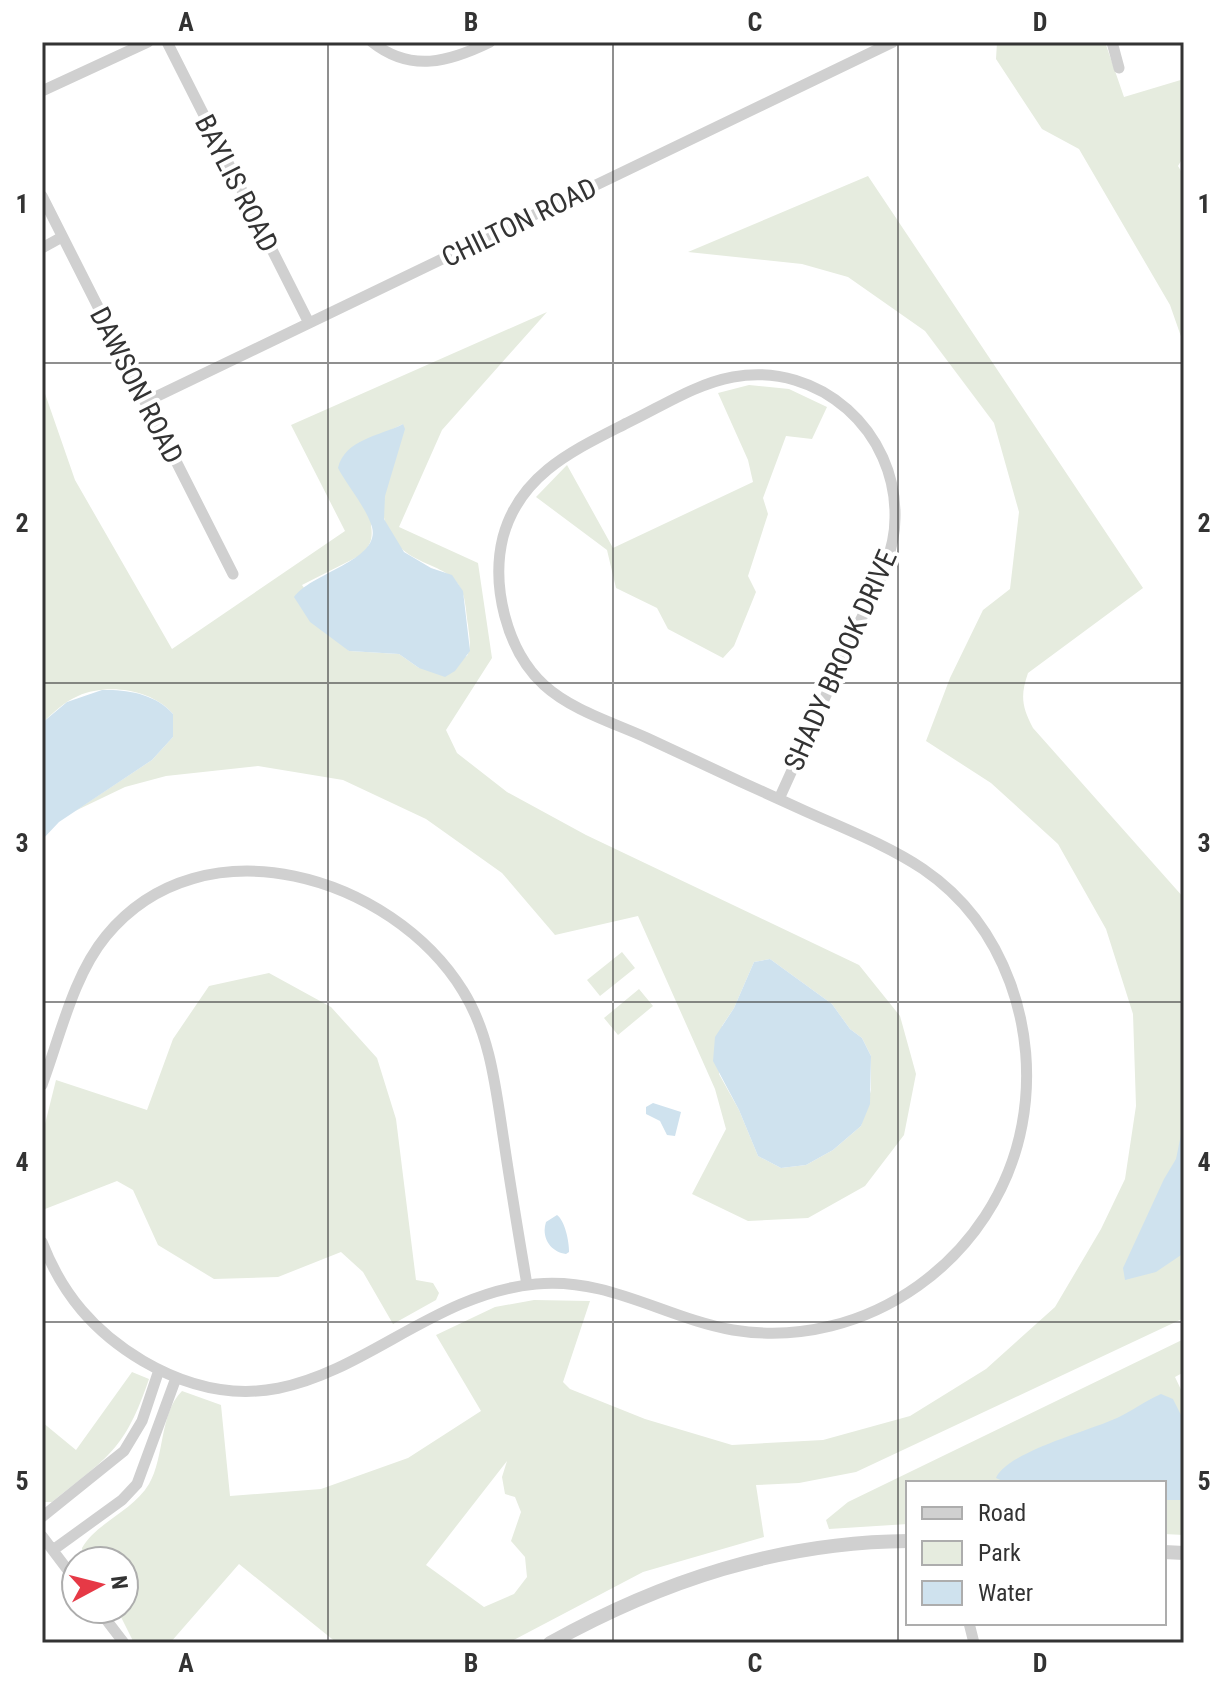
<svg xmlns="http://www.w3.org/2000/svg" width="1226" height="1685" font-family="'Roboto Condensed',sans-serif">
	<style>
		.green { fill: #e6ecdf; fill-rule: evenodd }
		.water { fill: #cfe2ee }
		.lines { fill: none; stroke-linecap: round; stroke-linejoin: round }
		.minor { stroke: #d0d0d0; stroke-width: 11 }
		.tertiary { stroke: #d0d0d0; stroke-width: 14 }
		.grid { fill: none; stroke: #333; stroke-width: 2; stroke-opacity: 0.55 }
		.labels { text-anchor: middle; stroke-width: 8; stroke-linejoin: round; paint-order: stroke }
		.street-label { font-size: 28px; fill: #333; stroke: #fff }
		.neatline { fill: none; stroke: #333; stroke-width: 3 }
		.grid-label { font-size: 26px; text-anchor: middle; font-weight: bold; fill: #333 }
	</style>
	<rect width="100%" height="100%" fill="#fff"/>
	<!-- green -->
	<path class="green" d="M997 42H1105L1124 97 1184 79V156L1178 166 1184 176V345L1170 305 1079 149 1042 129 996 59Z
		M868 176 1143 588 1028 673C1020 696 1022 707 1033 728L1184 898V1318L856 1472 799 1483 756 1485 764 1537 643 1572 508 1643H337L239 1564 170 1643H134L117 1609H124V1561H83L82 1548C97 1522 133 1511 149 1484 165 1457 159 1414 182 1391L221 1405 230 1496 321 1489 408 1458 481 1411 436 1335 495 1307 534 1300 590 1301 563 1382 570 1389 645 1419 732 1445 823 1440 910 1416 986 1369 1055 1307 1101 1229 1125 1179 1136 1106 1133 1014 1106 929 1058 844 991 783 926 741 950 678 983 610 1010 589 1019 512 994 423 925 331 848 277 802 264 688 252ZM507 1461 502 1477 505 1494 515 1497 521 1512 511 1541 525 1557 527 1577 514 1594 484 1607 426 1565Z
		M547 312 442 430 399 527 478 563 492 658 446 730 457 753 507 792 586 835 859 965 900 1016 916 1074 904 1135 865 1186 808 1218 748 1221 692 1194 726 1129 715 1089 638 916 555 935 502 873 426 819 343 780 258 766 166 776 125 787 75 811 152 760 173 737V714C152 689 107 683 78 696 64 702 53 713 42 723V385L75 480 172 649 345 531 291 425ZM403 424C397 448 378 499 385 522 399 569 447 559 461 589 466 599 466 614 468 625 469 636 472 646 467 656L419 668 399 654 349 651 302 585 361 555C371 545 373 539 371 525L383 434ZM770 959 832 1004 850 1029 862 1038 871 1056V1090L861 1126 833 1150 806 1165 781 1168 758 1156 739 1110 719 1074 722 1026 734 1008 754 962Z
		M749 385 789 389 827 407 812 439 786 436 763 498 768 514 748 576 756 592 734 646 723 658 668 629 657 608 616 588 607 550 536 497 567 465 613 548 753 482 748 460 718 393Z
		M622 952 635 968 600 996 587 980Z
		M269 973 331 1007 377 1058 396 1119 416 1280 433 1283 439 1293 436 1300 393 1324 363 1272 341 1252 278 1277 214 1279 158 1245 133 1190 117 1181 45 1209 42 1136 56 1080 147 1110 173 1039 209 986Z
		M639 989 653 1006 618 1035 604 1018Z
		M1184 1339V1359L1181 1361 1184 1372 1175 1377 1184 1396V1535L1164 1534V1483H908V1524L829 1529 826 1520 848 1502Z
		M132 1372 149 1379C125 1450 108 1457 52 1502H42V1422L76 1450Z"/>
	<!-- water -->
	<path class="water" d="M403 424 405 429 385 496 384 519 404 552 431 568 452 575 463 591 470 651 455 671 445 677 419 668 399 654 349 651 310 622 294 597C311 573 381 560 372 527 366 507 348 487 338 468 345 439 380 436 403 424Z
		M102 690C127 689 156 694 173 714V737L152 760 59 822 42 840V723L67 702Z
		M770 959 832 1004 850 1029 862 1038 871 1056 870 1104 861 1126 833 1150 806 1165 781 1168 758 1156 739 1110 713 1061 715 1037 734 1008 754 962Z
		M653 1103 681 1112 675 1136 667 1135 660 1121 646 1114V1107Z
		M1184 1120V1253L1156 1272 1125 1280 1123 1268 1164 1179 1176 1159Z
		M557 1215C565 1221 569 1241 569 1252L566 1254C550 1252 541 1237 546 1222Z
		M1161 1394 1173 1399 1184 1421V1500H1164V1483H1007L996 1478C1007 1452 1089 1431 1117 1418 1132 1411 1145 1401 1161 1394Z"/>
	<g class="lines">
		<!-- minor -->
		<path class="minor" d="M167 42 309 323
			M372 42C411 73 449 62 490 42
			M1112 42 1119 68
			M42 91 148 42
			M42 196 233 574
			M42 248 62 237
			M145 402 893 42
			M42 1085C60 1037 73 976 106 936 203 818 392 876 463 991 491 1036 496 1091 504 1142 511 1190 519 1237 527 1285
			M42 1242C62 1294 94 1332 143 1361 307 1457 393 1297 536 1284 608 1277 665 1318 733 1330 867 1352 997 1258 1022 1125 1040 1030 1005 925 923 869 887 845 845 829 805 811 752 787 700 763 647 738 614 723 571 710 544 685 506 650 491 585 503 537 520 474 574 450 627 423 661 407 695 384 733 377 820 361 897 432 895 518 895 561 868 602 851 640 827 693 803 746 779 799
			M42 1517 124 1451 142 1421 159 1370
			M42 1536 76 1581
			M53 1550 122 1500 137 1484 176 1378
			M98 1609 124 1643
			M969 1623 974 1643"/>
		<!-- tertiary -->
		<path class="tertiary" d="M1164 1552 1184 1553
			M550 1643C662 1581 779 1542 908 1541"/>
	</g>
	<!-- grid -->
	<path class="grid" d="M328 42V1643M613 42V1643M898 42V1643M42 363H1184M42 683H1184M42 1002H1184M42 1322H1184"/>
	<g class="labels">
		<!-- street labels -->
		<g class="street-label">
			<text transform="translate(237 183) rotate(63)" y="10">BAYLIS ROAD</text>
			<text transform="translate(519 222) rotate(-26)" y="10">CHILTON ROAD</text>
			<text transform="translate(137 385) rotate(63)" y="10">DAWSON ROAD</text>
			<text transform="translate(840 660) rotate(-66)" y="10">SHADY BROOK DRIVE</text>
		</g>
	</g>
	<!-- border -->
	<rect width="1226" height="1685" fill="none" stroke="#ffffff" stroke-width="88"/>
	<!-- legend -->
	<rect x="906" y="1481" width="260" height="144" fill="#ffffff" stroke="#adadad" stroke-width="2"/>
	<rect x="922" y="1507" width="40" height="12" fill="#d0d0d0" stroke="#adadad" stroke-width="2"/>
	<text x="978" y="1521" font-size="24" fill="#333333">Road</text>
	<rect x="922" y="1541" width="40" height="24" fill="#e6ecdf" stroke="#adadad" stroke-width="2"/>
	<text x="978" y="1561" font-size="24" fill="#333333">Park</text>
	<rect x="922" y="1581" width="40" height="24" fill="#cfe2ee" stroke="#adadad" stroke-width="2"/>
	<text x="978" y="1601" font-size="24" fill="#333333">Water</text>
	<!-- north arrow -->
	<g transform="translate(100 1585) rotate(83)"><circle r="38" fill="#ffffff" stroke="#adadad" stroke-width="2"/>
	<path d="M0-6L14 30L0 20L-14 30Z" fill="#e63946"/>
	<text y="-12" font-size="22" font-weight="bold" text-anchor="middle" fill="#333333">N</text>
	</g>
	<rect x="44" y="44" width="1138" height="1597" class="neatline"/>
	<g class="grid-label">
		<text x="186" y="31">A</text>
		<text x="471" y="31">B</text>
		<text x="755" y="31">C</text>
		<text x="1040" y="31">D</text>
		<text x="22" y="213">1</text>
		<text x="1204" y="213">1</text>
		<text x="22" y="532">2</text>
		<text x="1204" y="532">2</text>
		<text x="22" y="852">3</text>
		<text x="1204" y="852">3</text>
		<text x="22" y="1171">4</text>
		<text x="1204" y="1171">4</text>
		<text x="22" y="1490">5</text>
		<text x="1204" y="1490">5</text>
		<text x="186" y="1672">A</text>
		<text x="471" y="1672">B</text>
		<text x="755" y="1672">C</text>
		<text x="1040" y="1672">D</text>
	</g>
</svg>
